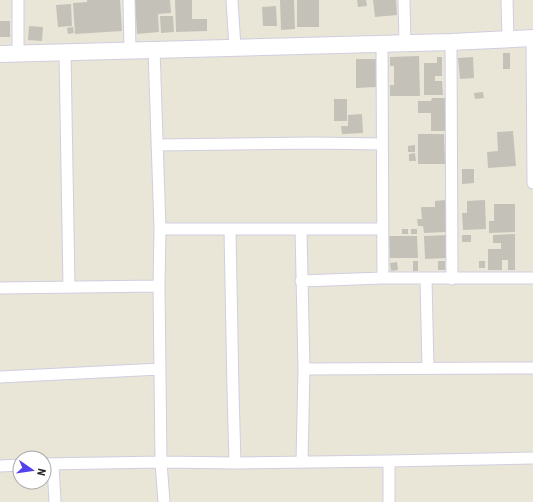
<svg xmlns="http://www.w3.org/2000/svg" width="533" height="502" font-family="'Roboto Condensed',sans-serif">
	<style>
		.building { fill: #c4c2b8 }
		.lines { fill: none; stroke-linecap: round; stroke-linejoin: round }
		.street-casing { stroke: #d0cedf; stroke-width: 13 }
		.secondary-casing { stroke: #d0cedf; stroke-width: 18 }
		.street { stroke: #fff; stroke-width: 11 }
		.secondary { stroke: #fff; stroke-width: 16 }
	</style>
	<rect width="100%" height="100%" fill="#e9e6d8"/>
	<!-- building -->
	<path class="building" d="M87 0H120L122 31 75 34 73 3 87 2Z
		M135 0H170L171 13 158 14 159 32 137 34Z
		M175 0H192V19H207V31L176 32Z
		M280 0H294L295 29 281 30Z
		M297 0H319V27H297Z
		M357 0H366L367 6 358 7Z
		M373 0H396L397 15 375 17Z
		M71 4 72 26 58 27 56 5Z
		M276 6 277 26H263L262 7Z
		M160 16H173L174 32 161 33Z
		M0 21H10V37H0Z
		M29 26 43 27 42 41 28 40Z
		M73 27 74 33 68 34 67 28Z
		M503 53H510V69H503Z
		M419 56 420 96H390V85H394V66H390V57Z
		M437 57H442V76H435V81H442L443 95H424V63H437Z
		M473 57 474 78 460 79 458 58Z
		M356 59H376V87L356 88Z
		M483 92 484 98 475 99 474 93Z
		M432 98H445V131H431V113H418V101H431Z
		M334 99H347V121H334Z
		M362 114 363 133 342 134 341 126H348V115Z
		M513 131 516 166 488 168 487 152 498 151 497 132Z
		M418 134H444L445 164H418Z
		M415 145V152H408V146Z
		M415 153 416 161H409V154Z
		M462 169H474V183L462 184Z
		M445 200 447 232 424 233 423 226H418L417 219H422L421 207H435V201Z
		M485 200 486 229 463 230 462 213H467V201Z
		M494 204H515V232L489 233V221H494Z
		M402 229H408V234H402Z
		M411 229H417V234H411Z
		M515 234V270H508V260H502V270H488V249H501V243H493V235Z
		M447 235 448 258 425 259 424 236Z
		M462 235H471V242H462Z
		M389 236H417L418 258H390Z
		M413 261H418V271H413Z
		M438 261H445V270H438Z
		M479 261H485V268H479Z
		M397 262 398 270 391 271 390 263Z"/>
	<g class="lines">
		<!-- street casing -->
		<g class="street-casing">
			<path id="street" d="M18 0V53
				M129 0 130 49
				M232 0 235 48
				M404 0 405 42
				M507 0 508 39
				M532 38 533 183
				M451 42 452 279
				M382 44 383 278
				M154 49 160 229 159 286 161 462 164 502
				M65 52 69 287
				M157 145 313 143 382 144
				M160 229H382
				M230 230 233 391 235 463
				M301 230 304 369 302 462
				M426 279 428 368
				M301 281 383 278H533
				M0 288 159 286
				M304 369 533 368
				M0 377 160 369
				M389 461V502
				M44 464 161 462 235 463 389 461 533 458
				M53 464 55 502
				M0 466 20 465"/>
		</g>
		<!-- secondary casing -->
		<g class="secondary-casing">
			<path id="secondary" d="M0 54 451 42 533 38"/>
		</g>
		<!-- street -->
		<use href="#street" class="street"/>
		<!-- secondary -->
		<use href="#secondary" class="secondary"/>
	</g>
	<!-- north arrow -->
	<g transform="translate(32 470) rotate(103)"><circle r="19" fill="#ffffff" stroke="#a9a9a9"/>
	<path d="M0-3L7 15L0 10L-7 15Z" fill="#5340ee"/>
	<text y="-6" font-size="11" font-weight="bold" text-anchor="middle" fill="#272727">N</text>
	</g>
</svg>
